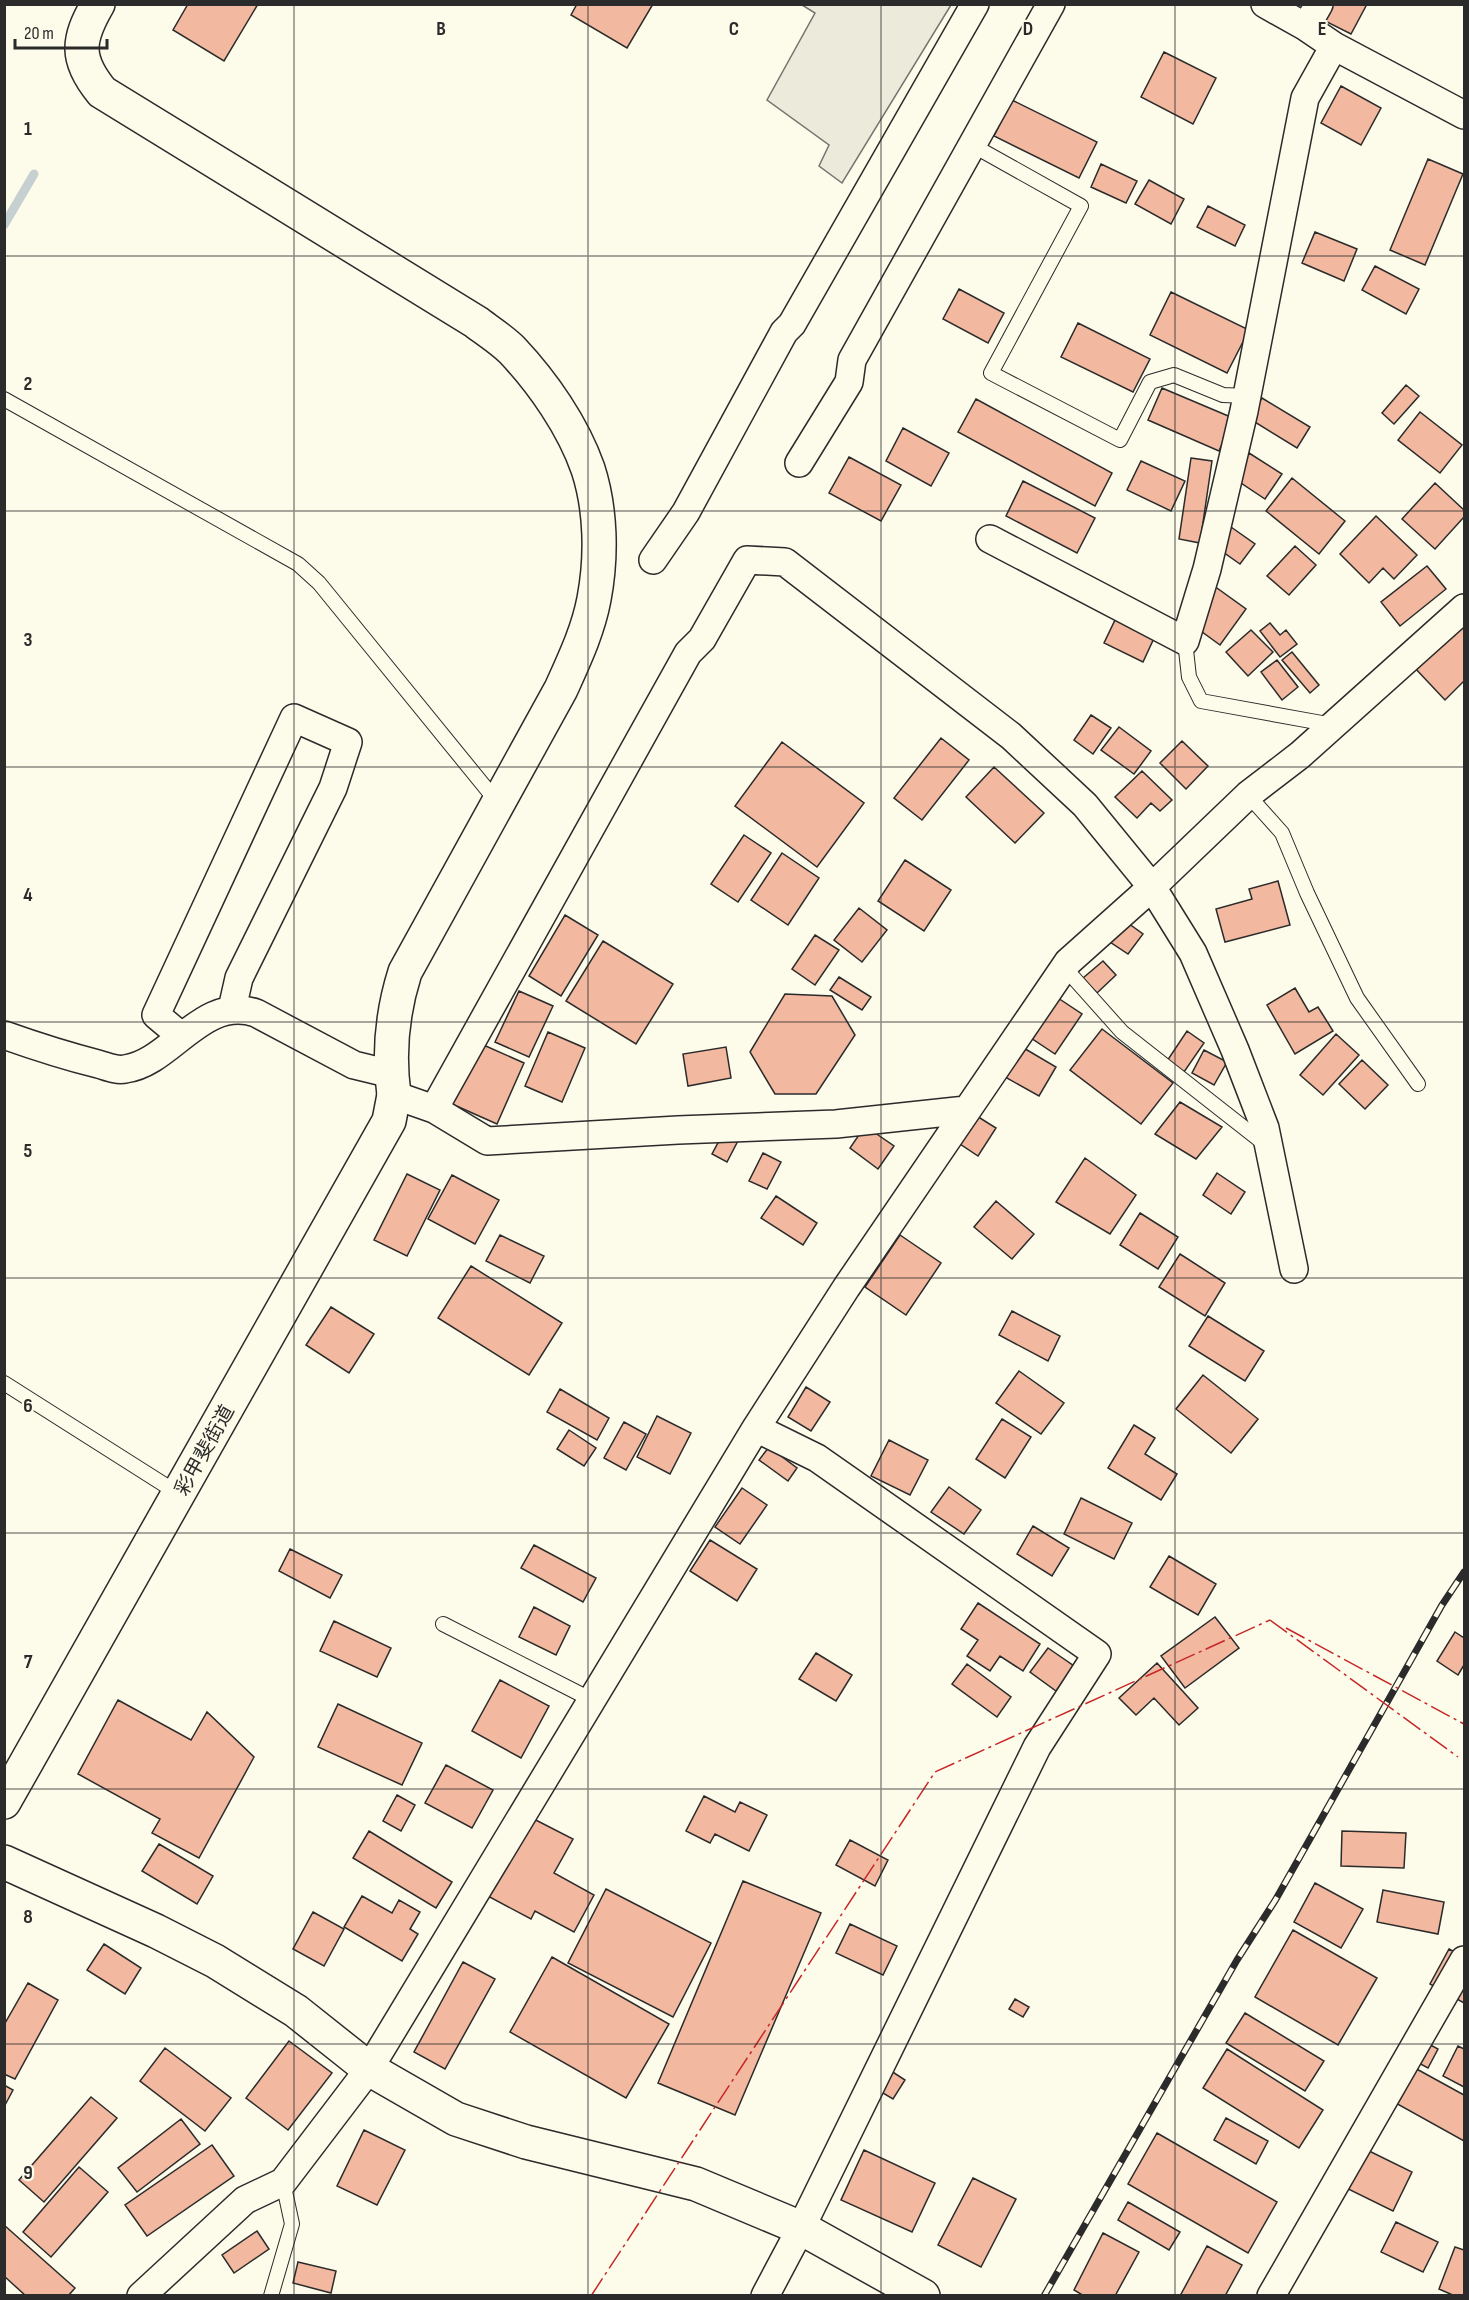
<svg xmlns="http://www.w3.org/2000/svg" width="1469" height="2300" font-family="'Sofia Sans Condensed','Noto Sans JP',sans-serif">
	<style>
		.parking { fill: #eceadb; stroke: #74746e; stroke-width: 1.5 }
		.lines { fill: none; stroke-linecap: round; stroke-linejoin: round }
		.stream { stroke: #c7d0d0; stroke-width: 9 }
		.building { fill: #f2b8a0; stroke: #2b2b2b; stroke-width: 1.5 }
		.lane-casing { stroke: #2b2b2b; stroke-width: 16 }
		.street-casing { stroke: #2b2b2b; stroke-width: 30 }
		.secondary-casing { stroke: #2b2b2b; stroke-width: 36 }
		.highway-casing { stroke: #2b2b2b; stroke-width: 36 }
		.lane { stroke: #fdfbea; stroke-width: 14 }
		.street { stroke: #fdfbea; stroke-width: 27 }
		.secondary { stroke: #fdfbea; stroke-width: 33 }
		.highway { stroke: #fdfbea; stroke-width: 33 }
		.rail-casing { stroke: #2b2b2b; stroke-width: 7 }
		.rail { stroke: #fdfbea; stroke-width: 4.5; stroke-dasharray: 14; stroke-linecap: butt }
		.power { stroke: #c62828; stroke-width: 1.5; stroke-dasharray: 21 4.5 3 4.5; stroke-linecap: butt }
		.grid { fill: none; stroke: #2b2b2b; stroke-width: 1.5; stroke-opacity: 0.55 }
		.labels { text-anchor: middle; stroke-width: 4.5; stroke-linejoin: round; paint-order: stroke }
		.street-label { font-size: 20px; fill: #2b2b2b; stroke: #fdfbea }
		.grid-label { font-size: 20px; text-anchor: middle; font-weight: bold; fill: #2b2b2b; stroke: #fdfbea; stroke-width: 4.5; stroke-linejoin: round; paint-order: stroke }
	</style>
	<rect width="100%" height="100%" fill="#fdfbea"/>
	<!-- parking -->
	<path class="parking" d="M802 5H951L842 183 819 166 829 145 767 100 815 13Z"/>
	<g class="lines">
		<!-- stream -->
		<path class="stream" d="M4 225 34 174"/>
	</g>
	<!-- building -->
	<path class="building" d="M188 4H258L224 61 173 30Z
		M577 4H653L627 48 571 15Z
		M1331 4H1367L1351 34 1323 20Z
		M1164 52 1216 78 1193 124 1141 97Z
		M1341 86 1381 108 1361 145 1321 123Z
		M1012 100 1097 142 1079 178 994 136Z
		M1428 159 1463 174 1425 265 1390 250Z
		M1101 164 1137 181 1126 203 1091 187Z
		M1149 180 1184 199 1171 224 1135 204Z
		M1208 206 1245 225 1235 246 1197 227Z
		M1315 232 1357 249 1344 281 1302 263Z
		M1375 266 1419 289 1406 314 1362 290Z
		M959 289 1004 313 988 343 943 319Z
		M1171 292 1249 330 1227 373 1150 335Z
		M1078 323 1150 359 1133 392 1061 357Z
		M1406 385 1419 396 1394 424 1382 413Z
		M1162 388 1233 418 1219 451 1148 420Z
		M1262 398 1310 427 1297 448 1250 419Z
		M976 399 1112 473 1095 506 958 432Z
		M1420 412 1462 445 1440 473 1398 440Z
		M903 428 949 453 931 486 886 461Z
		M1249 453 1282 474 1265 499 1232 477Z
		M849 457 901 485 881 521 829 493Z
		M1191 458 1212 461 1200 543 1179 539Z
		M1141 461 1185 481 1171 511 1127 490Z
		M1292 478 1345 521 1319 554 1266 511Z
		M1023 481 1095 518 1077 553 1006 516Z
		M1435 483 1464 510V517L1435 549 1402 519Z
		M1376 516 1417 555 1394 579 1383 568 1369 583 1340 554Z
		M1231 527 1255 544 1240 564 1216 547Z
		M1295 546 1316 565 1289 595 1267 576Z
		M1427 566 1446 589 1400 626 1381 602Z
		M1210 583 1246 609 1220 645 1194 626Z
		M1116 618 1155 636 1143 662 1104 643Z
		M1464 618V681L1445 700 1413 666Z
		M1270 623 1280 635 1286 630 1297 644 1280 657 1260 631Z
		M1251 630 1273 652 1248 676 1226 652Z
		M1292 652 1319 685 1310 693 1282 660Z
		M1277 660 1298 687 1282 700 1261 672Z
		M1091 715 1111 728 1093 754 1074 740Z
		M1119 727 1151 751 1134 774 1101 750Z
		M941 738 969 760 922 820 894 798Z
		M1182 741 1208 766 1186 789 1160 763Z
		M782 742 864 803 817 867 735 806Z
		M994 767 1044 813 1015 843 966 797Z
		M1142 771 1172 800 1160 811 1151 803 1137 818 1115 797Z
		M744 835 771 853 738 902 711 884Z
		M782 853 819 878 788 925 751 900Z
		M905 860 951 890 924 931 878 901Z
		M1278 881 1290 925 1225 942 1216 909 1252 899 1249 889Z
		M859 908 887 930 862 962 834 940Z
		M565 915 598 935 561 996 529 976Z
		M1125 921 1143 934 1128 954 1110 942Z
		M815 935 839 950 815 985 792 969Z
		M603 941 673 984 636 1044 566 1001Z
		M1103 961 1116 975 1097 993 1083 978Z
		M839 977 871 997 862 1010 830 990Z
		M1295 988 1309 1012 1318 1007 1333 1031 1295 1054 1267 1005Z
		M519 991 553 1006 529 1057 495 1042Z
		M785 994 832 996 855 1035 816 1094H775L750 1052Z
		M1055 996 1082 1014 1055 1054 1028 1036Z
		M1102 1029 1173 1083 1141 1124 1070 1070Z
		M1187 1031 1204 1043 1184 1072 1167 1061Z
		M548 1032 585 1048 562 1102 525 1086Z
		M1336 1034 1359 1055 1323 1095 1300 1075Z
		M479 1043 524 1063 497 1124 452 1104Z
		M726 1047 731 1078 688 1086 683 1054Z
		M1022 1047 1056 1067 1039 1096 1005 1077Z
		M1204 1050 1227 1062 1214 1085 1192 1073Z
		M1362 1060 1388 1085 1365 1109 1339 1084Z
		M1180 1102 1222 1127 1196 1159 1155 1134Z
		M972 1113 996 1128 978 1156 954 1140Z
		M727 1126 742 1133 727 1162 712 1154Z
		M865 1126 894 1146 878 1169 850 1148Z
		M763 1153 781 1162 767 1189 749 1181Z
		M1085 1158 1136 1195 1110 1234 1056 1202Z
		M1217 1173 1245 1192 1231 1214 1203 1195Z
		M407 1174 440 1190 407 1256 374 1240Z
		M452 1175 499 1200 475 1244 428 1219Z
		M776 1196 817 1223 803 1245 761 1218Z
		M996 1201 1034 1234 1012 1259 974 1227Z
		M1140 1213 1178 1237 1158 1269 1120 1245Z
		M500 1235 544 1256 530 1283 486 1261Z
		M900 1235 941 1263 906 1315 865 1287Z
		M1180 1254 1225 1283 1205 1316 1159 1287Z
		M471 1266 562 1323 529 1375 438 1318Z
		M331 1307 374 1334 349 1373 306 1345Z
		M1012 1311 1060 1336 1048 1361 999 1335Z
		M1208 1316 1264 1351 1245 1381 1189 1346Z
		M1019 1371 1064 1403 1041 1434 996 1403Z
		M1203 1375 1258 1419 1231 1453 1176 1409Z
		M806 1387 830 1402 811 1431 788 1417Z
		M560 1389 609 1418 597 1440 547 1412Z
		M657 1416 691 1433 670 1474 637 1457Z
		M1002 1419 1031 1437 1005 1478 976 1459Z
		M624 1422 646 1434 626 1470 604 1458Z
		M1134 1425 1155 1438 1145 1454 1177 1474 1161 1500 1108 1468Z
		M569 1430 596 1448 584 1466 557 1449Z
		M889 1440 928 1460 910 1495 871 1476Z
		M769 1447 797 1468 788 1481 759 1460Z
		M949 1487 981 1510 964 1534 931 1512Z
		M742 1488 767 1505 740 1544 715 1527Z
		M1081 1498 1132 1523 1114 1559 1064 1534Z
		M1033 1526 1069 1548 1052 1576 1017 1554Z
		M710 1540 757 1569 737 1601 690 1571Z
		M534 1545 596 1578 583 1602 521 1568Z
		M290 1549 342 1575 330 1598 279 1571Z
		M1169 1556 1216 1584 1198 1615 1150 1587Z
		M978 1603 1040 1644 1023 1671 1000 1656 990 1671 967 1656 978 1640 961 1629Z
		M534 1607 570 1626 556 1655 519 1637Z
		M1215 1617 1239 1648 1185 1688 1161 1656Z
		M334 1621 391 1648 377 1677 320 1651Z
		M1455 1632 1464 1638V1665L1458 1675 1437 1661Z
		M1048 1648 1074 1666 1056 1691 1030 1672Z
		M816 1653 852 1675 836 1701 799 1679Z
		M1157 1663 1198 1708 1179 1725 1154 1698 1136 1715 1119 1698Z
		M967 1664 1011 1697 997 1717 952 1684Z
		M500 1680 549 1706 521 1758 472 1731Z
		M118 1700 191 1740 207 1712 254 1757 199 1858 152 1833 160 1819 78 1774Z
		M338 1704 422 1743 402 1785 318 1747Z
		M446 1765 493 1790 472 1828 425 1803Z
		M397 1795 415 1805 401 1831 383 1821Z
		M704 1796 735 1812 740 1802 767 1815 749 1851 715 1834 710 1843 686 1831Z
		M526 1815 573 1839 554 1873 594 1895 574 1932 535 1911 531 1919 484 1894Z
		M369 1831 452 1882 436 1908 353 1858Z
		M1342 1831 1406 1833 1404 1868 1341 1866Z
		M850 1840 888 1860 875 1886 836 1865Z
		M159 1844 213 1876 197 1904 142 1871Z
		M743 1881 821 1913 735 2115 658 2083Z
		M1315 1883 1363 1909 1341 1948 1294 1922Z
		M606 1889 711 1943 673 2017 568 1963Z
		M1383 1890 1444 1902 1438 1934 1377 1922Z
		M362 1896 392 1913 399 1900 420 1912 410 1929 418 1934 402 1961 344 1927Z
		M313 1912 344 1929 324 1966 293 1949Z
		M850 1924 897 1946 883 1975 836 1953Z
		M1293 1930 1377 1978 1338 2045 1255 1997Z
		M104 1944 141 1968 125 1994 87 1970Z
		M1449 1949 1464 1957V2003L1430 1984Z
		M552 1957 669 2024 626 2098 510 2032Z
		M463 1962 495 1979 445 2069 414 2052Z
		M28 1983 58 2000 15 2079 4 2074V2025Z
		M1015 1999 1029 2007 1023 2017 1009 2009Z
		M1245 2013 1324 2061 1305 2091 1226 2043Z
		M1407 2032 1438 2049 1428 2068 1396 2051Z
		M289 2041 332 2073 288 2130 246 2098Z
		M1458 2046 1464 2049V2087L1443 2076Z
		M165 2048 231 2098 205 2131 140 2081Z
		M1227 2049 1323 2110 1299 2148 1203 2088Z
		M1393 2056 1464 2095V2141L1374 2091Z
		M879 2063 905 2080 893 2099 866 2083Z
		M4 2085 13 2090 4 2107Z
		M91 2097 117 2118 44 2202 19 2180Z
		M1226 2118 1268 2141 1256 2164 1214 2140Z
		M181 2119 200 2144 137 2192 118 2168Z
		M364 2130 405 2150 377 2205 337 2186Z
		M1157 2133 1277 2202 1248 2253 1128 2184Z
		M212 2145 234 2176 147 2236 125 2205Z
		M1359 2146 1412 2172 1393 2211 1340 2185Z
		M864 2150 935 2183 912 2232 841 2200Z
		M79 2167 108 2192 51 2257 23 2232Z
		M973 2178 1016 2199 981 2267 938 2245Z
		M1128 2202 1180 2232 1169 2250 1118 2220Z
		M1396 2222 1438 2242 1423 2272 1381 2252Z
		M4 2225 75 2288 68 2296H26L4 2276Z
		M257 2231 269 2249 234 2273 222 2255Z
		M1103 2233 1139 2252 1115 2296H1084L1074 2290Z
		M1207 2246 1242 2265 1225 2296H1180Z
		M1455 2247 1464 2250V2296H1455L1439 2289Z
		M298 2262 336 2271 331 2293 293 2283Z"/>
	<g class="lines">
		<!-- lane casing -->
		<g class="lane-casing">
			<path id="lane" d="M972 145 1081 206 991 373 1120 440 1150 382 1174 375 1223 395 1248 396
				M4 399 298 564 319 583 498 803
				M1185 641 1189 677 1201 701 1333 725
				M1248 795 1282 833 1307 893 1357 998 1418 1084
				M1064 967 1122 1032 1266 1145
				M4 1383 179 1494
				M443 1624 592 1700
				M271 2296 292 2224 283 2182"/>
		</g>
		<!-- street casing -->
		<g class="street-casing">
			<path id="street" d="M1265 4 1306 27 1334 46 1464 115
				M1306 27 1319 4
				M799 463 849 382 852 360 1051 4
				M990 539 1185 641 1207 569 1244 411 1305 98 1334 46
				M653 560 686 512 784 332 792 324 975 4
				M4 1035C35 1046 66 1056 98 1064 106 1066 116 1071 125 1069 171 1063 202 995 256 1013L354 1065 391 1074
				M181 1036 156 1015 294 718 348 742 333 788 239 978 232 1009
				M394 1095 434 1109 487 1141 678 1130 836 1124 966 1110
				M434 1109 688 653 702 639 747 560 785 562 1011 736 1085 805 1152 887 1193 953 1235 1050 1265 1128 1294 1269
				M756 1428 817 1458 1097 1654 1037 1747 801 2228 765 2296
				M141 2296 245 2200 283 2182 369 2069 756 1428 846 1288 1068 962 1152 887 1248 795 1300 755 1464 608
				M1271 2296 1464 1960"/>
		</g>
		<!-- secondary casing -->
		<g class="secondary-casing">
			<path id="secondary" d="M98 4C77 40 75 59 102 92L476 322C488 331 502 340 512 350 543 383 573 426 588 469 601 509 602 557 594 599 588 631 574 660 561 689L405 972C392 1013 388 1052 394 1095
				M4 1862 156 1931 215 1961 296 2011 369 2069 456 2119 526 2142 696 2184 801 2228 923 2296"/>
		</g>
		<!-- highway casing -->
		<g class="highway-casing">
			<path id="highway" d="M4 1802 389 1121 394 1095"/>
		</g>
		<!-- lane -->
		<use href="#lane" class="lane"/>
		<!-- street -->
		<use href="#street" class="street"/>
		<!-- secondary -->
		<use href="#secondary" class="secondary"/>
		<!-- highway -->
		<use href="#highway" class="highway"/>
		<!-- rail casing -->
		<g class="rail-casing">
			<path id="rail" d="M1044 2296 1237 1960 1276 1899 1442 1605 1464 1572"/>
		</g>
		<!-- rail -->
		<use href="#rail" class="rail"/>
		<!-- power -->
		<path class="power" d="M1270 1620 1458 1757
			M1286 1628 1464 1724
			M591 2296 935 1772 1270 1620"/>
	</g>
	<!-- grid -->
	<path class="grid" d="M294 4V2296M588 4V2296M881 4V2296M1175 4V2296M4 256H1464M4 511H1464M4 767H1464M4 1022H1464M4 1278H1464M4 1533H1464M4 1789H1464M4 2044H1464"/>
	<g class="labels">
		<!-- street labels -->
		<g class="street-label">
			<text transform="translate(204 1450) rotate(-61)" y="7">彩甲斐街道</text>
		</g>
	</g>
	<g class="grid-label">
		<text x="441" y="35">B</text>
		<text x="734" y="35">C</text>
		<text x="1028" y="35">D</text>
		<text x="1322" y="35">E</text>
		<text x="28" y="135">1</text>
		<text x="28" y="390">2</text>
		<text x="28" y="646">3</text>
		<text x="28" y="901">4</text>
		<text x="28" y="1157">5</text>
		<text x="28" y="1412">6</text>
		<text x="28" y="1668">7</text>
		<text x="28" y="1923">8</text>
		<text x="28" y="2179">9</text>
	</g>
	<!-- border -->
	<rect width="1469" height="2300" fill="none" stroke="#2b2b2b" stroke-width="12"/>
	<!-- scale -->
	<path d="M15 39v9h92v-9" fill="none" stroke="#2b2b2b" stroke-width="3"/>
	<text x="24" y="39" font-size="18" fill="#2b2b2b" stroke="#fdfbea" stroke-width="4.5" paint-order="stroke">20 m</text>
</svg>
